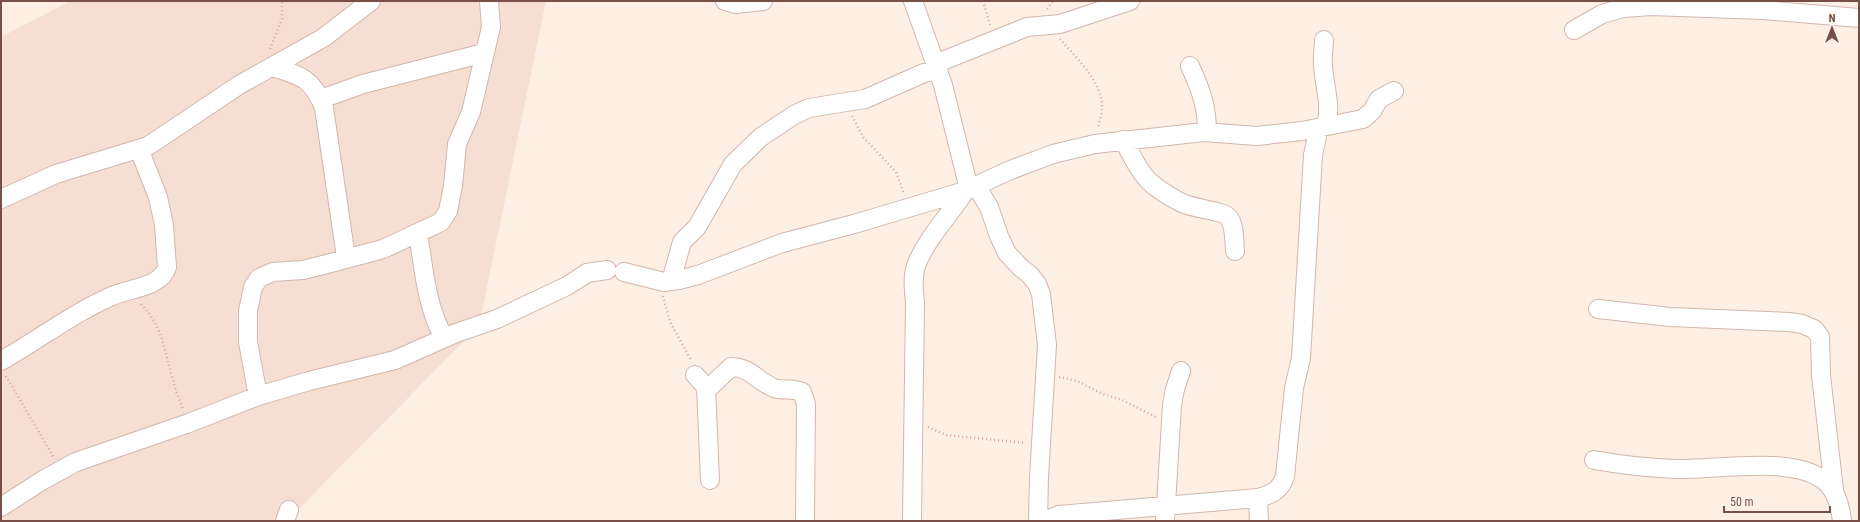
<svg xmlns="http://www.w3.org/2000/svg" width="1860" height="522" font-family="'Roboto Condensed',sans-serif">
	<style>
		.residential { fill: #f6dfd2 }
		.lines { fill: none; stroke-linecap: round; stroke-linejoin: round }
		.minor-casing { stroke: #d2b6ac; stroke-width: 20 }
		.path { stroke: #daa89c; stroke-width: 2.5; stroke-dasharray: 1 3; stroke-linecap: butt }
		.minor { stroke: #fff; stroke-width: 18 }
	</style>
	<rect width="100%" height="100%" fill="#feefe4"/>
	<!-- residential -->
	<path class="residential" d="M70 1H546L479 326 287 521H1V37Z"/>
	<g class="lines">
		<!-- minor casing -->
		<g class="minor-casing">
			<path id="minor" d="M725 1 735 4 763 1
				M913 1 943 85 969 189
				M1574 30 1602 14 1623 8 1651 6 1763 10 1859 18
				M1324 40C1324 48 1322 56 1323 65 1324 86 1332 105 1326 126
				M935 64 1027 27 1060 24 1130 1
				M1190 66C1201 90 1207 106 1207 132
				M272 67C301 75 313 79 324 108L346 257
				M321 99 363 84 484 53
				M1123 140C1131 153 1137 169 1148 180 1156 189 1169 196 1180 202 1192 209 1224 210 1229 218 1235 226 1234 241 1235 251
				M976 186 989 207 999 236 1007 253 1020 267 1030 275 1037 284 1041 294 1047 345 1039 477 1038 521
				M1 199 56 174 148 146 239 85 323 38 371 1
				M418 233C424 270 426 305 444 338
				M624 272 664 282 679 280 698 275 782 243 854 224 965 191 1008 171 1053 154 1095 144 1204 132 1257 136 1302 131 1363 119 1372 111 1379 99 1394 91
				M671 281 682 242 697 227 733 164 761 137 794 115 809 108 865 99 924 73 938 69
				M1598 309 1670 317 1789 322 1802 324 1814 329 1820 337 1821 375 1834 490
				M1 361C38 340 73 313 112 296 129 288 161 288 167 267L164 225 158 197 139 149
				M695 375 706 387 712 385 731 367C750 367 757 381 774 388 783 391 793 388 802 392L806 404 805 521
				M706 387 710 480
				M258 396 248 342V311L253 287 259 278 273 272 303 270 323 265 383 249 441 222 448 211 453 186 457 144 471 112 491 27 489 1
				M1594 460C1622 465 1648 468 1676 469 1716 470 1789 456 1822 479 1836 488 1840 505 1842 521
				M1258 498 1259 521
				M1 507 43 480 76 462 189 423 258 396 309 381 395 360 456 333 497 319 567 286 587 273 607 270
				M285 521 289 510
				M912 521 915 303C914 291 912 278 916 266 925 240 950 215 965 191
				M1044 521 1059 515 1258 498C1271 495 1281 490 1285 476L1294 388 1301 358 1313 155 1318 132 1321 127
				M1165 521 1172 405 1175 389 1181 371"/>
		</g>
		<!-- path -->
		<path class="path" d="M983 1 990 25
			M1047 9 1053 1
			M1060 39C1074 56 1096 75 1101 98 1104 107 1100 119 1098 128
			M270 49 282 19V1
			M852 116 863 137 896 172 904 194
			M663 296 670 322 691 360
			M141 304C164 328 164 351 173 380 175 390 180 400 183 409
			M6 376 54 458
			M1059 377 1077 381 1103 394 1122 400 1156 417
			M928 427 946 435 1026 443"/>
		<!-- minor -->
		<use href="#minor" class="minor"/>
	</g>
	<!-- border -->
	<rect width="1860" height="522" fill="none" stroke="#784f47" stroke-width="4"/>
	<!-- north arrow -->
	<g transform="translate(1832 28)" stroke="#fff4ec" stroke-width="3" paint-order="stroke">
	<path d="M0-3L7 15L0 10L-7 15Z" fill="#784f47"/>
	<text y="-6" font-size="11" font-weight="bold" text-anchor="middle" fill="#784f47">N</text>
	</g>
	<!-- scale -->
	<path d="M1724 506v6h106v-6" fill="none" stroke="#784f47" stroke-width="2"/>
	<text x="1730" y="506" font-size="12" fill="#784f47" stroke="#fff4ec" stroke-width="3" paint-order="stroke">50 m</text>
</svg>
